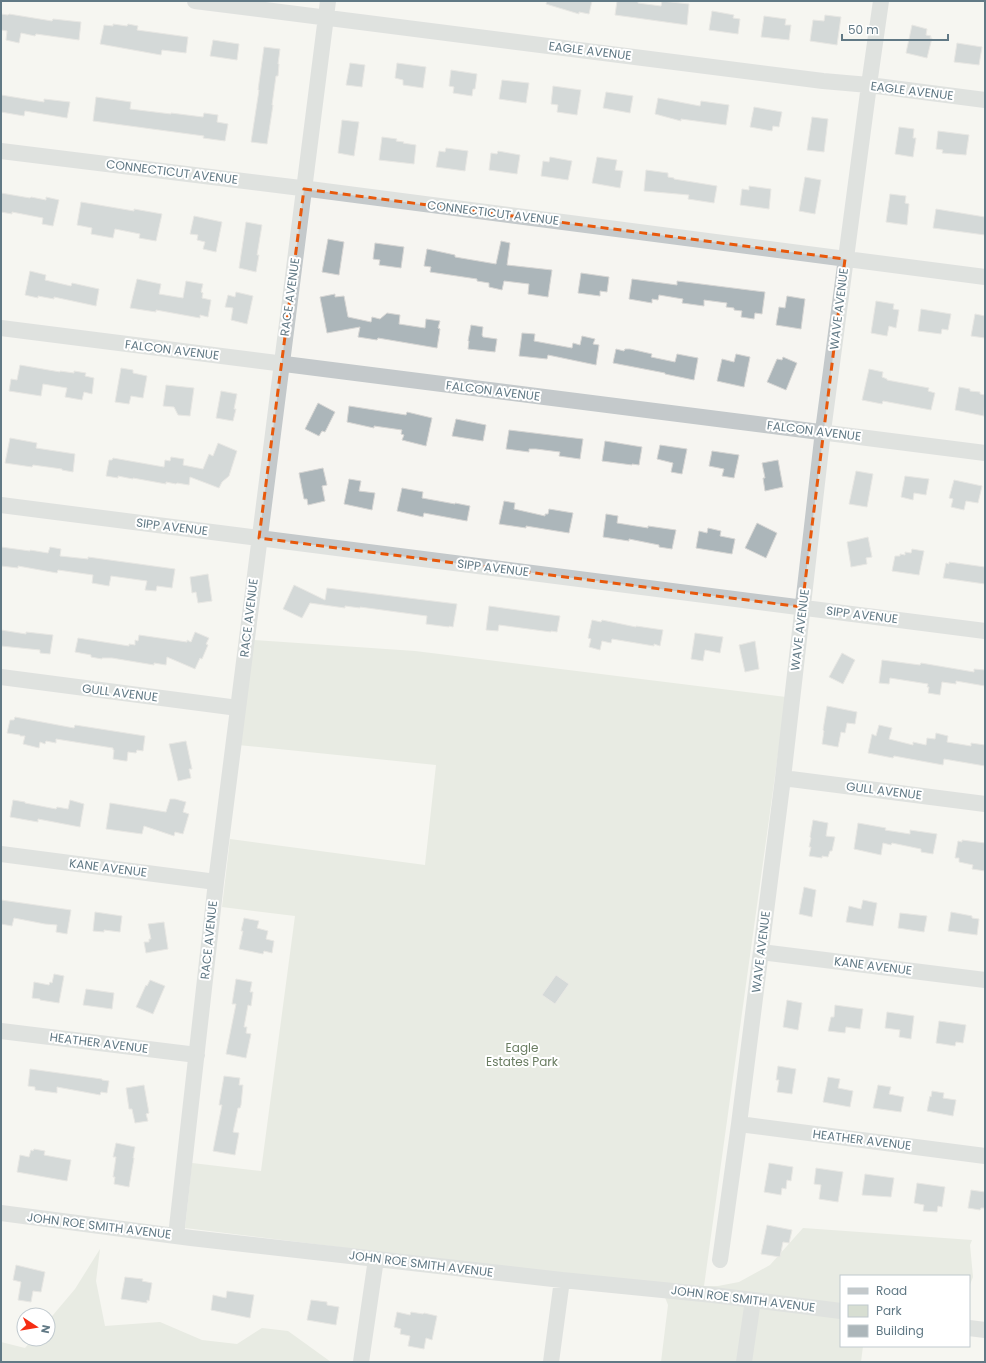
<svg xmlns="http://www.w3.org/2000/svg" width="986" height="1363" font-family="Poppins,sans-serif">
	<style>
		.green { fill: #d7ded2 }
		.building { fill: #acb6ba; stroke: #d7d6d4 }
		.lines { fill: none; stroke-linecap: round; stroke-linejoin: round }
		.street { stroke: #c4c9cb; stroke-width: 16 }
		.marked { fill: none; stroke: #e8590c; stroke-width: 3; stroke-dasharray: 8 5; stroke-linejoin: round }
		.labels { text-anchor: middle; stroke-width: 4; stroke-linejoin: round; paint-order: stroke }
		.street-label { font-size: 12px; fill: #617985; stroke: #fff }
		.park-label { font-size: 12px; fill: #697c61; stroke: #fff }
	</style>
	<rect width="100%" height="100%" fill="#f6f5f1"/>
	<!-- green -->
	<path class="green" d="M254 640 415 651 786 697 704 1286H718L739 1282 770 1265 803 1228 972 1240 970 1245 973 1277 969 1287V1276H841V1346H863L861 1362H661L668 1305 661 1287 185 1228 192 1163 261 1171 295 916 222 907 230 839 425 865 436 765 238 745Z
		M100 1249 96 1281 105 1326 160 1322 202 1340 237 1344 262 1328 288 1331 331 1362H1V1342L25 1348 33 1339H48V1321L75 1289Z"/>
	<!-- building -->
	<path class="building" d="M547 1H592L589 14 579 12V14L546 4Z
		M617 1H638V3L661 6 662 1 689 4 687 25 615 15Z
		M712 11 734 15 733 18 740 19 738 34 709 30Z
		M1 14 8 15 9 14 52 21 53 19 81 22 79 40 36 34 35 36 21 33 19 43 6 40 7 31 1 30Z
		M825 15 841 17 837 45 810 41 813 20 824 21Z
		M764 16 786 19 785 25H791L789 40 761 37Z
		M113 24 127 26 128 24 138 26 137 30 188 37 186 53 162 50 161 55 100 44 104 25 113 26Z
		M912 25 927 29 926 35 931 36 930 38H932L927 58 906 53Z
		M213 40 239 44 237 60 210 56Z
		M957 43 982 47 979 65 954 62Z
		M264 47 280 49 278 64H279L278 76H276L272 105H273L267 144 251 142 259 90H258Z
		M350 63 365 65 362 87 346 85Z
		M397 63 426 67 423 88 403 85V80L395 78Z
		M451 70 477 74 475 89H473L472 96 453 93 454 87 449 86Z
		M502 80 529 83 526 103 499 99Z
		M553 86 581 90 577 115 557 112 558 105 551 104Z
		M606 92 633 96 630 113 603 108Z
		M1 95 44 102V99L70 102 67 118 25 111 24 116 1 112Z
		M96 97 131 102 130 109 171 114V113L203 117 204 113 218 115 217 122 228 124 225 141 203 138 204 136 93 121Z
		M658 98 700 106 701 101 729 105 726 125 681 119V121L655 114Z
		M754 107 782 112 779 127 773 126 772 131 750 127Z
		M812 117 828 119 824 152 807 150Z
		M342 120 359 122 354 156 338 153Z
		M899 127 914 129 913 138H916L913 157 895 154Z
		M938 131 969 135 966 155 942 153 943 150 936 149Z
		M382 137 397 139 396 141 404 142 403 143 416 145 414 164 379 160Z
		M446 148 468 151 465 171 436 167 439 151 445 152Z
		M498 151 520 155 517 174 489 170 491 153 497 154Z
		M550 157 572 161 568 180 541 176 543 161 549 162Z
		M597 157 617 160 615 170 623 171 620 188 592 183Z
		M646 170 668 173V177L674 178V179L717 186 714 203 688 199 689 195 644 191Z
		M805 177 821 180 815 214 799 211Z
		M749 186 771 189 769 209 740 205 742 189 749 190Z
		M1 193 30 198 31 197 46 200V197L59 200 53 226 42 224 43 218 12 212V214L1 212Z
		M890 194 906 196 905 203 909 204 907 225 886 222Z
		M81 202 134 211V209L162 214 156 241 139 238 140 234 115 229 113 238 91 234 92 228 77 225Z
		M936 209 985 217V235L933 228Z
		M194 216 222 222 216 252 203 249 205 242 197 240 198 235 190 234Z
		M246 222 262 225 257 255H259L256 272 239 268Z
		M328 239 344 242 339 275 322 272Z
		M501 241 510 243 507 265 552 270 548 297 528 294 529 284 504 281 502 290 489 287V283L477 281V279L430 272 431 267 424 266 427 249 455 255V257L496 264Z
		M375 243 404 247 401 268 379 265 380 260 373 259Z
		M30 271 46 275 45 280 71 286 72 283 99 289 96 306 54 297V299L38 296V298L25 295Z
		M581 273 609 277 607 292 600 291V296L578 293Z
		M137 279 161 284 159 294 183 298 186 281 203 284 201 292 203 293 202 298 211 300 208 317 200 315V318L156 310V312L130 308Z
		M632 279 677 285V281L765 292 762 314 755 313 754 319 741 317 742 311 734 310V308L726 307 727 303 704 300V306L682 303 683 299 659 295 658 300 652 299V303L629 299Z
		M236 292 253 296 247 324 231 320 233 308 225 307 228 295 235 297Z
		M335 294V297L344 296 348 317 371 322 372 317 380 319 387 313 400 315 399 324 425 328 426 319 440 321 438 328 440 329 437 348 378 338 377 340 358 337 360 327 327 333 320 297Z
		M787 296 805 299 801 329 776 325 779 307 785 308Z
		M876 301 894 304 893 309 899 310 896 328 889 326 887 336 871 333Z
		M921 309 951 314 948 330 942 329 941 334 918 331Z
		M975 314 985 316V338L971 336Z
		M471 325 483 327 482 335 483 337 497 339 495 352 468 349 469 341H468Z
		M522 333 535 334 534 341 572 348 573 343 580 345 582 336 595 339 593 344 599 345 596 365 548 355 547 359 519 356Z
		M616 349 624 351 625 349H630L652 354 651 357 675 362 677 354 698 358 694 380 665 374V373L613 363Z
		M736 354 750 357 744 387 717 381 722 359 734 362Z
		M783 357 797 363 786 390 767 382 777 359 782 360Z
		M20 365 60 372V371L74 373V371L86 373 85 376 94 378 92 394 84 392 82 400 65 397 67 388 43 384 41 396 9 391 11 379 17 380Z
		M121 368 133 370V373L147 376 143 398 131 396 129 404 115 402Z
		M869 369 883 372 882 377 887 379V380L929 388 928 391 935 393 931 410 883 401 882 404 862 400Z
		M166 385 194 388 190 416 178 415 174 407 163 406Z
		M959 387 970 389V391L980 392V394L985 395 984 416 955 410Z
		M221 391 237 394 234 409H236L233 421 216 418Z
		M318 403 335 412 325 432 322 431 319 436 305 429Z
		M349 406 406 415 407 412 432 418 426 446 402 440 404 435 401 434 402 430 374 426V428L347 422Z
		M456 419 486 425 483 441 452 436Z
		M509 430 583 439 580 459 559 456 560 452 536 449H529V452L506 449Z
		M10 438 37 443 36 448 75 454 73 472 62 470V469L33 465 32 467 5 463Z
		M605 441 642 447 639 465 632 464V465L602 461Z
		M218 443 237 451 229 476 222 482 219 488 190 477 189 485 177 483 176 484 166 482V484L133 478V479L118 476V478L106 476 109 460H112L113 458 164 467 165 460 170 461 171 457 184 459 183 465 203 469 209 454 213 456Z
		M660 445 687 449 682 474 671 472 673 463 657 459Z
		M712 451 739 455 734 478 722 476 724 469 709 466Z
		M778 460 783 487 765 491 763 478H765L762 463Z
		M323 468 327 485 322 486 325 501 308 505 307 499H304L299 473Z
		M856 471 873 474 867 507 849 504Z
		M905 476 929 479 926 495 914 493 913 500 901 497Z
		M349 479 361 481 359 491 375 493 372 510 344 504Z
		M954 480 982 486 978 503 966 501 964 510 951 507 953 499 949 498Z
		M402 488 423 492 422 498 455 504V503L470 506 467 521 424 513 423 517 397 511Z
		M504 501 515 503 514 509 545 516V514H548L549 509 573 513 569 533 526 526V528L499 524Z
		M606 514 618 516 617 523 648 528V526L676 530 672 549 659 547V545L629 539V541L603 537Z
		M757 523 777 533 766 558 745 548Z
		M708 528 721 531 720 536 735 539 732 554 696 548 699 531 707 533Z
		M868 537 872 557 866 558 867 564 851 567 847 542Z
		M1 547 30 551V550L48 553 50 547 61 549 60 556 88 559V557L175 569 172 588 157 586 156 591 145 590 147 581 111 576 109 586 92 583 93 575 58 570 57 573 18 566V568L1 566Z
		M912 549 924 551 919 575 892 571 895 556H900V554L905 555V552L911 553Z
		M949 562 985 567V584L943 578 946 563 949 564Z
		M208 574 212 601 198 603 196 592 192 593 190 577Z
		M294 585 325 600 327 588 457 604 453 627 449 626V627L426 624 427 616 360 607V608L345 606V608L310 603 302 618 283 609Z
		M489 606 560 616 557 632 551 631V632L499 625 498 631 486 630Z
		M592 620 601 622 602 620 636 627V626L663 630 660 646 654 644V646L612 639 611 643 602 641 600 650 589 647 591 639 588 638Z
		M1 630 26 634V632L53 635 50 654 40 653V650L1 646Z
		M195 632 209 638 206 644 208 645 202 659 200 658 195 669 167 657 166 665 154 663V665L112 658H102V659L91 657V655L75 652 78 638 129 646V644L135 645V640L138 641 139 635 187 642V640L191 642Z
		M695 633 723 637 720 653 705 650 703 661 691 659Z
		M755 641 759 669 745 672 739 645Z
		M842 653 855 660 843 684 829 677Z
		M882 660 920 665 921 663 974 672V669L985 670V686L956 681V684L942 682 940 695 928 693 929 687H927L928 684 890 678 889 684 879 683Z
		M827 706 857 712 855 724 847 723 845 733 841 732 838 747 822 744 824 731 823 730Z
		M15 717 74 728 75 725 145 736 143 751 137 750 136 753 128 752 127 761H125L113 759 114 750H113V748L56 739V743L46 741 45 744 40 742 39 748 23 744 25 736H20V735L7 733 10 720H14Z
		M879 725 892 728 889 739 913 745V742L926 745 927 738 935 739 936 733 948 736 947 742 971 746V743L985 745V766L944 759 943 765 894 756 893 758 868 753 872 734 876 736Z
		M186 741 192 769H189L191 778 178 781 169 744Z
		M170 799H175L186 802 183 812 189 814 183 834 175 832 174 836 144 826 142 834 106 829 110 803 166 812Z
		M13 800 25 802V803L56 809 57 807 68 809 70 800 84 804 80 827 38 819V822L10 817Z
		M813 820 828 823 826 836 835 837 832 851H830L828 857 822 856V858L809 856 811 847H809L811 838 810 837Z
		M858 823 886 828 885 830 910 834V830L937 834 933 854 921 852V849L892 843 891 845 883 843 881 855 854 849Z
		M962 840 985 843V871L972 869 973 865 959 862V858H955L958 841 962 842Z
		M804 887 816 890 812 917 799 914Z
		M1 900 71 910 67 934 56 932 57 925 45 924 14 918 12 926 1 924Z
		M863 900 877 903 873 926 846 922 849 906 861 909Z
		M95 912 122 916 120 932 104 930V932L93 931Z
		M951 912 972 916V918L979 919 977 935 948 931Z
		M900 913 927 916 924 932 898 928Z
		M244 918 259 921 257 928 268 931 266 939 274 941 272 953 264 951 263 954 239 949 243 931H241Z
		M164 922 168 949 146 953 144 942H149V939H151L148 924Z
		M54 974 64 976 59 1003 40 1000V999L32 998 34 982 49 985 50 982 52 983Z
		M556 975 569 984 555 1004 542 995Z
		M236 979 252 982 250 992H253L251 1006 248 1005 244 1027H247L246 1033 251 1034 246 1058 226 1054 236 1004H232Z
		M150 980 165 986 153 1014 136 1007 146 985 147 986Z
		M86 989 114 993 112 1009 83 1005Z
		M787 1000 802 1003 798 1030 783 1027Z
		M835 1005 863 1009 860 1029 846 1027 845 1033 828 1031 831 1017H834Z
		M887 1012 914 1016 911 1039 899 1037 900 1030 885 1028Z
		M939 1021 966 1025 963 1043 956 1042 955 1046 936 1043Z
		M778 1066 796 1069 792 1094 777 1092 779 1080H776Z
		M30 1069 102 1079V1080L109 1081 107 1093 101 1092 100 1095 95 1094 57 1087V1093L35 1090V1087L28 1086Z
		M224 1076 240 1078 239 1085H243L241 1105 240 1108H238L233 1132 239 1133 235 1155 213 1151 222 1105H219Z
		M828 1077 840 1079 838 1088 853 1091 850 1107 823 1102Z
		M144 1085 149 1113 146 1114 148 1121 135 1123 132 1109H129L126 1088Z
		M878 1085 891 1087 889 1094 904 1097 901 1112 873 1108Z
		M932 1091 944 1093 943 1098 956 1100 953 1116 927 1111 930 1096 931 1097Z
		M116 1143 135 1147 133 1158H134L129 1187 114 1184 115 1177H113L116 1157H113Z
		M34 1149 45 1151 44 1155 71 1160 67 1181 17 1172 20 1155 29 1157 31 1150 33 1151Z
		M769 1163 793 1167 791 1181 787 1180 786 1189 782 1188 781 1195 764 1192Z
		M816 1168 843 1172 838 1202 819 1199 821 1185 814 1184Z
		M865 1174 894 1178 891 1197 862 1195Z
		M917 1183 945 1187 942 1207 938 1206 937 1212 923 1211 924 1205 914 1203Z
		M971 1190 985 1192V1208H981L980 1210 968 1208Z
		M767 1225 792 1230 789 1243 783 1242 780 1257 761 1254Z
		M16 1265 45 1272 41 1292 33 1291 31 1302 18 1300 21 1282 13 1280Z
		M125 1277 143 1279 142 1281 152 1283 149 1301 147 1300V1303L121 1299Z
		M227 1291 254 1295 250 1318 211 1310 213 1295 226 1298Z
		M311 1300 327 1302V1305L339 1307 336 1325 307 1320Z
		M397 1312 410 1315 411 1312 423 1314 424 1313 437 1316 432 1340 426 1338 424 1349 408 1346 410 1336 400 1334 401 1329 394 1327Z"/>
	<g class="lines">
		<!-- street -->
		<path class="street" d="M195 1 823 81 869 85 985 100
			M1 151 317 190 985 277
			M1 328 985 453
			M1 505 985 631
			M1 677 238 708
			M783 778 985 804
			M1 854 216 882
			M761 952 985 980
			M1 1031 197 1055
			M739 1124 985 1156
			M1 1213 191 1238 562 1280 713 1295 841 1311
			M176 1236 216 882 328 1
			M720 1260 739 1124 783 778 823 431 869 85 881 1
			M969 1328 985 1330
			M361 1362 376 1259
			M551 1362 562 1280
			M744 1362 753 1300"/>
	</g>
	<!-- marked area -->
	<path d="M0 0H986V1363H0ZM304 189 845 259 802 607 259 538Z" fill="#f6f5f1" fill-opacity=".55" fill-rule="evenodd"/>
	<path class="marked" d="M304 189 845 259 802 607 259 538Z"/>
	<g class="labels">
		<!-- street labels -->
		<g class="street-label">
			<text transform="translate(590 51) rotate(7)" y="4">EAGLE AVENUE</text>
			<text transform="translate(912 91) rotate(7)" y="4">EAGLE AVENUE</text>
			<text transform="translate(172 172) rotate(7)" y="4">CONNECTICUT AVENUE</text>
			<text transform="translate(493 213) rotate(7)" y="4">CONNECTICUT AVENUE</text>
			<text transform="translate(290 297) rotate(-82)" y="4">RACE AVENUE</text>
			<text transform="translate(839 309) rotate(-83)" y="4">WAVE AVENUE</text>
			<text transform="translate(172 350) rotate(7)" y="4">FALCON AVENUE</text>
			<text transform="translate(493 391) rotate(7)" y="4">FALCON AVENUE</text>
			<text transform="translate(814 431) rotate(7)" y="4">FALCON AVENUE</text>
			<text transform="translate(172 527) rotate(7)" y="4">SIPP AVENUE</text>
			<text transform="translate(493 568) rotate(7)" y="4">SIPP AVENUE</text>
			<text transform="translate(862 615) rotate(7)" y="4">SIPP AVENUE</text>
			<text transform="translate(249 618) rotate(-83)" y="4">RACE AVENUE</text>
			<text transform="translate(800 630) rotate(-83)" y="4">WAVE AVENUE</text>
			<text transform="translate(120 693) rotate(7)" y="4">GULL AVENUE</text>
			<text transform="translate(884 791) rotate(7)" y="4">GULL AVENUE</text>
			<text transform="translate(108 868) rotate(7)" y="4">KANE AVENUE</text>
			<text transform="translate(209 940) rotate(-84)" y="4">RACE AVENUE</text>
			<text transform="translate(761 952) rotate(-83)" y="4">WAVE AVENUE</text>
			<text transform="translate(873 966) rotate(7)" y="4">KANE AVENUE</text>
			<text transform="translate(99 1043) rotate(7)" y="4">HEATHER AVENUE</text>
			<text transform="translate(862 1140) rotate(7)" y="4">HEATHER AVENUE</text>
			<text transform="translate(99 1226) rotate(7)" y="4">JOHN ROE SMITH AVENUE</text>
			<text transform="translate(421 1264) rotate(7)" y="4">JOHN ROE SMITH AVENUE</text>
			<text transform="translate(743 1299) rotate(7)" y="4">JOHN ROE SMITH AVENUE</text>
		</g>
		<!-- park labels -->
		<g class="park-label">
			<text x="522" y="1052">Eagle<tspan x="522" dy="14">Estates Park</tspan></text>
		</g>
	</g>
	<!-- border -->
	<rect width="986" height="1363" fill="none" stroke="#617985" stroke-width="4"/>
	<!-- legend -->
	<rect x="840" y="1275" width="130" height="72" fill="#ffffff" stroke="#c0c9ce"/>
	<rect x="848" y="1288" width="20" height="6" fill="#c4c9cb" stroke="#c0c9ce"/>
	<text x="876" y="1295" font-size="12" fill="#617985">Road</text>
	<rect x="848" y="1305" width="20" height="12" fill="#d7ded2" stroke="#c0c9ce"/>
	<text x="876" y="1315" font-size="12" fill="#617985">Park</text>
	<rect x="848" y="1325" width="20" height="12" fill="#acb6ba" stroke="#c0c9ce"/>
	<text x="876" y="1335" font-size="12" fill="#617985">Building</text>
	<!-- north arrow -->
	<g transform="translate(36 1327) rotate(102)"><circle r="19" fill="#ffffff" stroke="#c0c9ce"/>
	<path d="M0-3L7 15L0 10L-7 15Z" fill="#f52c12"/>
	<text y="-6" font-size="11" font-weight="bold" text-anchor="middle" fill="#617985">N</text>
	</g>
	<!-- scale -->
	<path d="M842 34v6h106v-6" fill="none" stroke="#617985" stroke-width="2"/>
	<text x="848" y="34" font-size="12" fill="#617985" stroke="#ffffff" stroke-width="3" paint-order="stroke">50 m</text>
</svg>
